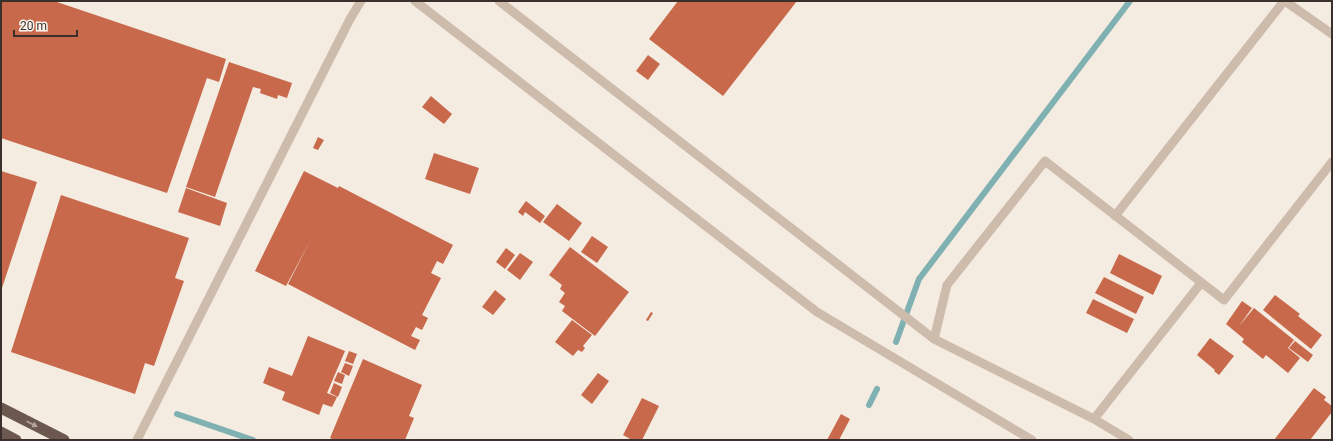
<svg xmlns="http://www.w3.org/2000/svg" width="1333" height="441" font-family="Roboto,sans-serif">
	<style>
		.lines { fill: none; stroke-linecap: round; stroke-linejoin: round }
		.stream { stroke: #7fb0b2; stroke-width: 6 }
		.building { fill: #c8694b }
		.service { stroke: #cdbbac; stroke-width: 9 }
		.trunk { stroke: #6c584f; stroke-width: 11 }
		.oneway { fill: #b4a69e }
	</style>
	<rect width="100%" height="100%" fill="#f4ebe1"/>
	<g class="lines">
		<!-- stream -->
		<path class="stream" d="M896 342 919 279 1130 1
			M869 405 877 389
			M177 414 253 440"/>
	</g>
	<!-- building -->
	<path class="building" d="M1 1H54L226 59 219 82 207 78 167 193 1 138Z
		M678 1H797L723 96 649 39Z
		M648 55 660 64 648 80 636 71Z
		M229 62 292 83 287 98 278 95 277 99 260 93 261 89 253 87 215 197 186 187Z
		M431 96 452 114 444 124 422 107Z
		M318 137 324 140 318 150 313 148Z
		M434 153 479 168 470 194 425 179Z
		M1 171 37 182 1 291Z
		M304 171 338 188 339 186 453 245 443 264 437 261 431 273 441 278 422 315 428 318 422 330 416 327 411 336 420 340 415 350 288 284 311 239 286 286 255 271Z
		M186 188 227 203 220 226 178 212Z
		M61 195 189 238 175 278 184 281 154 366 145 363 135 394 11 352Z
		M526 201 545 216 540 223 525 212 523 216 518 212Z
		M557 204 582 223 569 241 543 222Z
		M592 236 608 247 597 263 581 252Z
		M570 247 629 292 595 336 562 311 565 306 559 302 565 293 560 289 562 285 549 275Z
		M506 248 515 255 505 269 496 262Z
		M520 253 533 262 520 280 507 270Z
		M1119 254 1162 276 1153 295 1110 273Z
		M1104 277 1144 297 1136 314 1095 293Z
		M495 290 506 299 493 315 482 307Z
		M1275 295 1300 314 1298 316 1322 335 1311 349 1263 310Z
		M1093 299 1134 319 1127 333 1086 313Z
		M1242 301 1252 308 1239 326 1254 308 1294 340 1288 348 1300 358 1288 373 1266 355 1263 359 1242 342 1244 339 1226 324Z
		M651 312 653 313 648 321 646 320Z
		M572 320 592 335 583 346 585 348 582 352 578 350 573 356 555 342Z
		M308 336 345 351 327 393 337 397 332 407 323 404 319 415 282 400 285 392 263 383 269 367 292 376Z
		M1210 338 1234 356 1219 375 1214 371 1215 370 1197 355Z
		M1295 341 1313 355 1308 362 1289 348Z
		M349 351 357 354 353 364 345 361Z
		M363 359 422 385 409 416 414 418 405 440H334L330 438Z
		M345 363 353 366 349 376 341 372Z
		M338 372 345 375 342 384 334 381Z
		M598 373 609 381 592 404 581 395Z
		M334 383 342 387 338 397 330 393Z
		M1314 388 1326 397 1324 400 1332 406V412L1310 440H1274Z
		M642 398 659 406 642 440H632L623 435Z
		M841 414 850 419 839 440H827Z"/>
	<g class="lines">
		<!-- service -->
		<path class="service" d="M415 1 817 312 1032 440
			M499 1 934 339 1094 419 1129 440
			M1285 1 1332 34
			M1115 216 1284 1
			M934 339 947 285 1045 161 1224 300 1332 162
			M1094 419 1201 283
			M137 440 350 19 361 1"/>
		<!-- trunk -->
		<path class="trunk" d="M1 408 64 440
			M1 432 16 440"/>
	</g>
	<!-- one-way arrows -->
	<defs><path id="oneway-solid" d="M-6-.8H1V-3.2L6.5 0L1 3.2V.8H-6Z"/></defs>
	<use class="oneway" href="#oneway-solid" transform="translate(32 424) rotate(27)"/>
	<!-- border -->
	<rect width="1333" height="441" fill="none" stroke="#3b302b" stroke-width="4"/>
	<!-- scale -->
	<path d="M14 30v6h63v-6" fill="none" stroke="#3b302b" stroke-width="2"/>
	<text x="20" y="30" font-size="12" fill="#3b302b" stroke="#fbf5ee" stroke-width="3" paint-order="stroke">20 m</text>
</svg>
